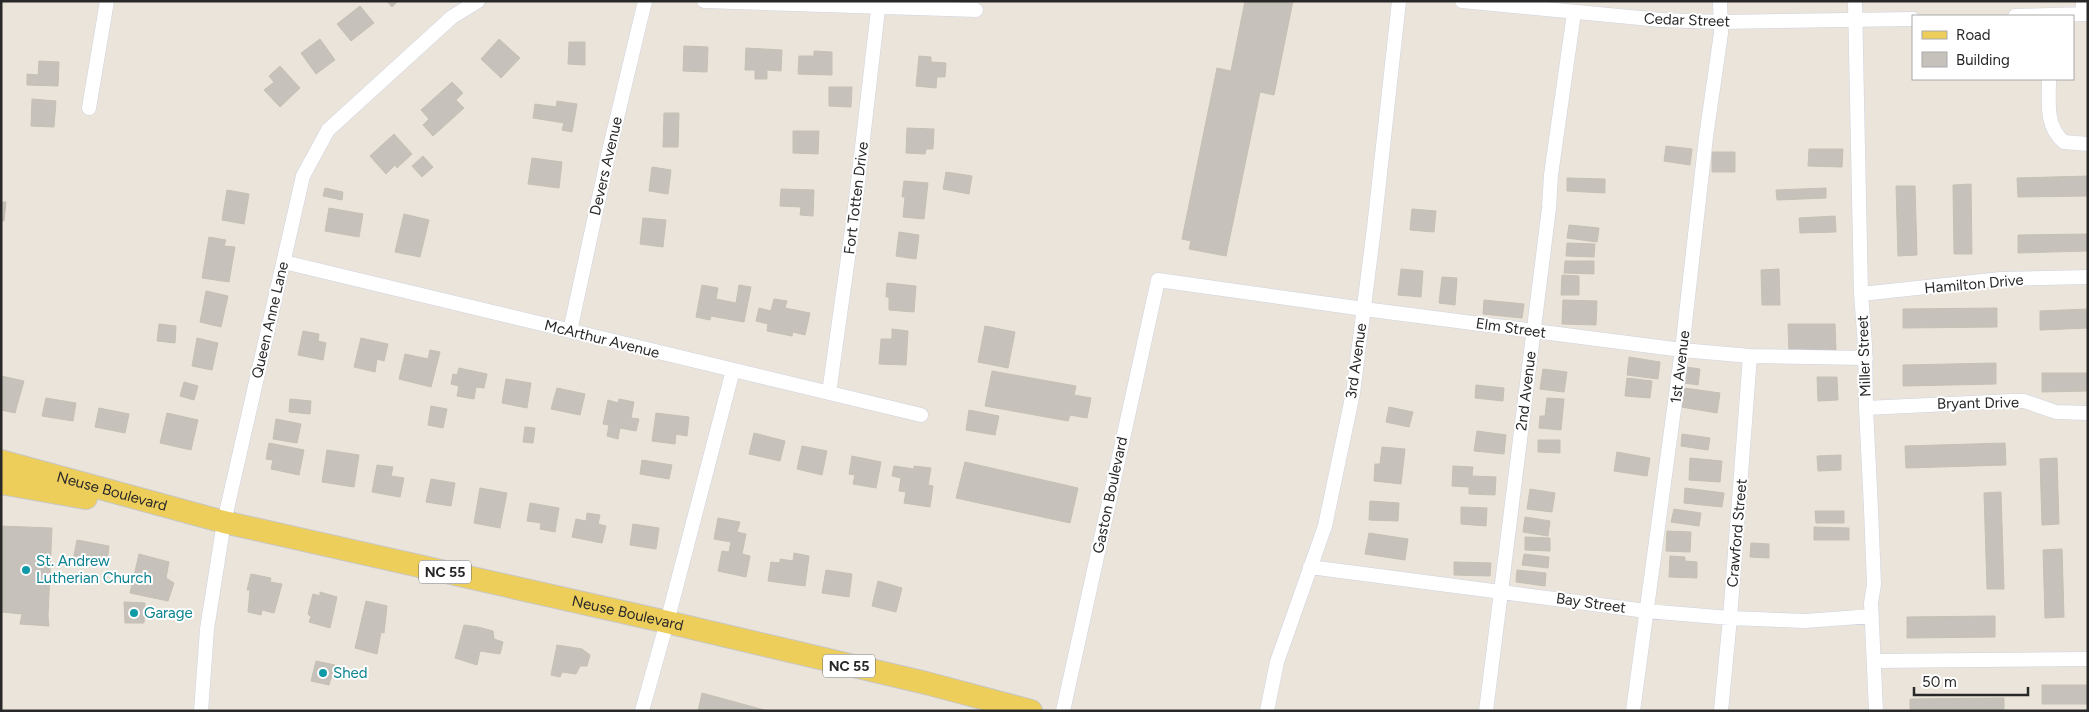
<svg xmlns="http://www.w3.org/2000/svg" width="2089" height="712" font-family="Figtree,sans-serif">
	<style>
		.building { fill: #c6c1ba; stroke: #c6c0b4 }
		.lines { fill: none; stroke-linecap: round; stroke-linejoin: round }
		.street-casing { stroke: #cfd2e1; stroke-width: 15 }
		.primary-casing { stroke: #c7c7c7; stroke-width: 24 }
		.street { stroke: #fff; stroke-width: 14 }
		.primary { stroke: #eece5b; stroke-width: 22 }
		.culture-dot { fill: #0f9aa8; stroke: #fff; stroke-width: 2 }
		.labels { text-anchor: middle; stroke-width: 4; stroke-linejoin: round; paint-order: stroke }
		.shield { fill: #fff; stroke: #686868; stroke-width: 1 }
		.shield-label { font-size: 14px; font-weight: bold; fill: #282828 }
		.street-label { font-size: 15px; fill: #282828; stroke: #fff }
		.culture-label { font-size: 15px; fill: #0d838f; stroke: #fff; text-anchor: start }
	</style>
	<rect width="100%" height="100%" fill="#ebe4da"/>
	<!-- building -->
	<path class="building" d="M387 1H398L392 7Z
		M1245 1H1293L1274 95 1260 92 1226 256 1189 249 1191 241 1182 239 1217 68 1231 71Z
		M360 6 374 23 351 41 337 24Z
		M320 39 335 60 316 74 301 53Z
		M499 39 520 58 501 78 481 59Z
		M569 42H585V65L568 64Z
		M684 46 708 47 707 72 683 71Z
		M746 48 782 50 781 71 767 70V79H755V70H745Z
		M814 51 832 52V75L798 74 799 56H814Z
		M919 56 931 57V62L946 63 945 77H937L936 88 916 86Z
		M39 61 59 62 58 86 27 85V74L38 75Z
		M280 66 300 88 280 107 264 90 274 82 269 76Z
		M452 82 463 93 456 100 464 108 433 136 423 125 429 119 421 110Z
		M829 87H852L851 107 829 106Z
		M32 99 56 101 54 127 31 126Z
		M557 101 577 104 572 132 562 130 564 123 533 118 535 104 556 107Z
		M664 113H679L678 147H663Z
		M907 128 934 129 933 149H926L925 154 906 153Z
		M793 131H819L818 154 793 153Z
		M394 134 412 154 397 168 395 165 386 174 370 156Z
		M1666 146 1692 149 1690 165 1664 161Z
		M1809 149H1843L1842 167 1808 166Z
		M1712 152H1735V172H1712Z
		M423 156 433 167 422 177 412 166Z
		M532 158 562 162 559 188 528 184Z
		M652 167 671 170 668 194 649 191Z
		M946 172 972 176 969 194 943 189Z
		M2088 176V196L2018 197 2017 178Z
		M1567 178 1605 179V193L1567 191Z
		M904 181 928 183 924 219 903 217 905 197H902Z
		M1971 184 1972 254H1954L1953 185Z
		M1896 186H1915L1917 255 1898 256Z
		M325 188 343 192 342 200 323 196Z
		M1826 188V198L1777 200 1776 190Z
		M781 189 814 190 813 216 800 215 801 207 780 206Z
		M227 190 249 194 244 224 222 220Z
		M1 202H6L4 221H1Z
		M329 208 363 214 359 237 325 231Z
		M1412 209 1436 211 1434 232 1410 230Z
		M404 214 429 220 420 257 395 252Z
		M1835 216 1836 232 1800 233 1799 218Z
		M643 218 666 220 663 247 640 244Z
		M1569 225 1599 228 1597 242 1567 238Z
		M899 232 919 235 916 259 896 256Z
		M2088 234V251L2018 253V235Z
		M209 237 226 240 224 246 235 247 229 282 202 278Z
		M1567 243 1595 244 1594 257 1566 256Z
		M1565 261H1594V274L1564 273Z
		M1401 269 1423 271 1421 297 1398 295Z
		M1779 269 1780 305H1762L1761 270Z
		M1562 275 1579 276V295H1561Z
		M1442 277 1457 278 1455 305 1439 303Z
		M887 283 916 286 914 312 889 310V297H886Z
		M702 285 718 288 716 299 736 303 739 285 751 287 744 322 711 316 710 320 696 317Z
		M206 291 228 296 221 327 200 322Z
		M774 299 787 301 785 308 810 313 805 335 793 332 792 336 767 331 768 324 756 321 759 308 771 311Z
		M1484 300 1524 304 1522 318 1483 314Z
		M1563 300 1597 301 1596 325 1562 324Z
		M1997 308V327L1903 328V309Z
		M2088 309V328L2040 330V311Z
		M159 324 176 326 175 343 157 341Z
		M1788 324H1835L1836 351 1789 352Z
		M985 326 1015 332 1008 368 978 362Z
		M892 329 908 331 906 365 879 364 881 339H892Z
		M303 331 319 334 318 341 326 343 323 360 298 355Z
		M197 338 218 343 212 370 192 366Z
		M361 338 388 344 384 361 377 359 375 372 354 367Z
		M430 350 440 352 431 387 399 379 405 354 428 359Z
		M1629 357 1660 362 1658 379 1627 375Z
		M1996 363V384L1903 386V365Z
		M1686 367 1700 369 1698 385 1684 383Z
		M459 368 487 374 484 388 476 387 474 399 457 396 459 386 451 384 453 374 457 375Z
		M1543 369 1567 372 1564 392 1540 389Z
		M992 371 1076 386 1074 395 1091 398 1087 418 1070 415 1068 421 985 406Z
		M2042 373H2088V391L2042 392Z
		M1 376 24 381 15 413 1 410Z
		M1817 377H1837L1838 400 1818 401Z
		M1627 378 1652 381 1650 398 1625 396Z
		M506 379 531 383 527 408 502 403Z
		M184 382 198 386 194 400 180 396Z
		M1476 385 1504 388 1503 401 1475 398Z
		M557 388 585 394 580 415 551 409Z
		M1684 388 1720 393 1717 413 1681 407Z
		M46 398 76 403 73 421 42 416Z
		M1547 398 1564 399 1561 430 1539 428 1540 416H1545Z
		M290 399 311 401 310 414 289 412Z
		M619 399 634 402 631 418 639 419 636 431 620 428 618 439 607 436 609 425 603 424 608 400 618 403Z
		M431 406 447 409 443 428 428 425Z
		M1389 407 1413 412 1409 427 1386 422Z
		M99 408 129 414 125 433 95 427Z
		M969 410 999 416 995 435 966 430Z
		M167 413 198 420 191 450 160 443Z
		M656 413 689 417 687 436 676 434 675 444 652 441Z
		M276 419 301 424 297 443 273 439Z
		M525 427 535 428 533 443 523 442Z
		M1477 431 1506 435 1504 454 1474 451Z
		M754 433 785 441 780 461 749 454Z
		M1682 434 1710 438 1708 450 1681 446Z
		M1538 440H1560V453L1538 452Z
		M269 443 304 450 299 475 271 469 273 460 266 459Z
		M2005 443 2006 465 1906 468 1905 446Z
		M802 446 827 451 822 475 797 469Z
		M1382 447 1405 449 1401 484 1374 481 1375 464H1380Z
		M327 450 359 455 354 487 322 482Z
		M1617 452 1650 458 1647 476 1614 471Z
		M1841 455V470L1818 471 1817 456Z
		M852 456 881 462 876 488 853 484 855 475 849 474Z
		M1690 458 1722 461 1720 482 1689 480Z
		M2057 458 2059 524 2042 525 2040 459Z
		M642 460 672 465 669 479 640 474Z
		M965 462 1078 488 1070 523 956 498Z
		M377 465 393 467 391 476 404 478 400 497 372 492Z
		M894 466 914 469V466L931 468 928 485 933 486 930 507 904 503 906 492 899 491 901 478 892 476Z
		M1453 466 1473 467 1472 476 1496 477 1495 495 1469 494V487L1452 486Z
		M431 479 455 483 451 506 426 502Z
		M480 488 507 493 500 528 474 523Z
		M1685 488 1724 493 1722 507 1684 503Z
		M1530 489 1555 493 1552 512 1527 509Z
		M2001 492 2004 589H1987L1984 493Z
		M1370 501 1399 503 1398 521 1369 520Z
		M530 503 559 508 555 532 540 529 541 523 527 521Z
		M1461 507 1487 508 1486 526 1461 524Z
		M1674 509 1701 513 1699 526 1671 522Z
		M1815 511H1844V523H1816Z
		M587 513 600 515 598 524 606 526 602 543 572 537 576 519 586 521Z
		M1525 517 1550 521 1548 536 1523 532Z
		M718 518 740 522 737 532 746 534 742 554 750 556 746 577 718 571 722 551 729 552 731 542 714 539Z
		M633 524 659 528 656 549 630 545Z
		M1 526 52 528 48 616 49 626 20 624 22 614 1 612Z
		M1814 527 1849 528V540H1814Z
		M1667 531 1691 532 1690 552 1666 551Z
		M1369 533 1408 539 1405 560 1365 554Z
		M1525 537 1550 538V551L1525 550Z
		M77 540 109 546 107 563 90 560 88 564 73 560Z
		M1751 543 1769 544V558L1750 557Z
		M2062 549 2064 617 2045 618 2043 550Z
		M794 553 809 556 805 586 768 581 771 562 780 563V559L793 561Z
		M139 554 169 562 166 578 174 583 168 601 130 593Z
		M1524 554 1549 557 1548 568 1522 565Z
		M1670 556 1685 557V561L1697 562V578L1669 577Z
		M1454 562 1491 563 1490 576 1454 575Z
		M826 570 852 574 849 597 822 593Z
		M1517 570 1546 573 1545 586 1516 582Z
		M251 574 271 578 270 582 282 584 274 613 262 610 261 615 248 612 250 590H247Z
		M878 581 902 588 896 612 872 606Z
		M320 592 337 597 330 628 309 622 311 617 308 614 313 594 320 596Z
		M366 601 387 606 384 633 381 632 377 654 355 648Z
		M124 602 145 603 144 623H125Z
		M1995 616V637L1907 638V617Z
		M464 625 478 627 493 631 494 639 503 642 500 654 480 651 477 665 455 658Z
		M557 645 582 649 590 655 587 666H580L576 674 562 672 560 677 551 675Z
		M316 661 335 665 329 685 311 681Z
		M2042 685H2088V704H2042Z
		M702 693 768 711H698Z
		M2004 698V711H1910V699Z"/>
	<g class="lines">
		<!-- street casing -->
		<g class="street-casing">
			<path id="street" d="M704 1 976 10
				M1462 1 1661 20 1722 22 1913 19
				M1855 1 1861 294 1865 345 1866 408 1871 509 1874 584 1871 603 1876 711
				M2083 1V14
				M2015 16 2088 14
				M2049 79C2049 101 2045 127 2064 142L2088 144
				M89 108 107 1
				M284 262 921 415
				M1861 294 2001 279 2088 277
				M570 331 610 147 645 1
				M829 393 855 208 879 1
				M1866 408 2012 401H2024L2056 412 2088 413
				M1310 567 1646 611 1730 618 1805 621 1872 616
				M1874 661 2088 659
				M201 711 207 629 224 522 303 176 328 130 452 17 478 1
				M642 711 667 622 733 370
				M1063 711 1158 280 1364 309 1682 350 1750 356 1866 358
				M1267 711 1277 662 1325 526 1353 393 1374 228 1399 1
				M1486 711 1549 208 1551 175 1574 13
				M1633 711 1682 350 1706 137 1721 33 1720 1
				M1721 711 1730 618 1750 356"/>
		</g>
		<!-- primary casing -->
		<g class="primary-casing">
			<g id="primary">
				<path id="s1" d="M1 461 224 522 667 622 926 683 1031 711"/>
				<path d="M1 483 86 498"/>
			</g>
		</g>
		<!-- street -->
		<use href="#street" class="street"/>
		<!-- primary -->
		<use href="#primary" class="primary"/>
	</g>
	<!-- markers -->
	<g class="culture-dot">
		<circle cx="26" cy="570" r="5"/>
		<circle cx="134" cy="613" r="5"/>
		<circle cx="323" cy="673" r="5"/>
	</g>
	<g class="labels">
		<!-- shield labels -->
		<g class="shield">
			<rect x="419" y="560.5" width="52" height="23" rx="4"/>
			<rect x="823" y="654.5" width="52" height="23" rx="4"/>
		</g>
		<g class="shield-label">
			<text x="445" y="577">NC 55</text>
			<text x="849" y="671">NC 55</text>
		</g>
		<!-- street labels -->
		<g class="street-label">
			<text transform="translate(1687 20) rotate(2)" y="5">Cedar Street</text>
			<text transform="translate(606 166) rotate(-77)" y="5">Devers Avenue</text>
			<text transform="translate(856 198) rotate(-83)" y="5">Fort Totten Drive</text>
			<text transform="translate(1974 284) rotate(-5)" y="5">Hamilton Drive</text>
			<text transform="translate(270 320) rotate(-77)" y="5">Queen Anne Lane</text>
			<text transform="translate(1511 328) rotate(8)" y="5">Elm Street</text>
			<text transform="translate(602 339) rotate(14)" y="5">McArthur Avenue</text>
			<text transform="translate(1864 356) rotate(-92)" y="5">Miller Street</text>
			<text transform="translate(1356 361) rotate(-82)" y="5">3rd Avenue</text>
			<text transform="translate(1680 367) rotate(-83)" y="5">1st Avenue</text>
			<text transform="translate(1526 391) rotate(-83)" y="5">2nd Avenue</text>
			<text transform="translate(1978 403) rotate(-1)" y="5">Bryant Drive</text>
			<text dy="5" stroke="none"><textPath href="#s1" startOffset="115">Neuse Boulevard</textPath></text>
			<text transform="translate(1110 495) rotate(-78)" y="5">Gaston Boulevard</text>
			<text transform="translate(1737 533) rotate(-85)" y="5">Crawford Street</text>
			<text transform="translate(1591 603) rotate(8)" y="5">Bay Street</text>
			<text dy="5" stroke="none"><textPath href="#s1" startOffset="645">Neuse Boulevard</textPath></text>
		</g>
		<!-- culture labels -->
		<g class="culture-label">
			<text x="36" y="566">St. Andrew<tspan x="36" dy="17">Lutherian Church</tspan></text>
			<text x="144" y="618">Garage</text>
			<text x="333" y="678">Shed</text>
		</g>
	</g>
	<!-- border -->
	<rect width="2089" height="712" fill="none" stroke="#282828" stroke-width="5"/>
	<!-- legend -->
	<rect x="1912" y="15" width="162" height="65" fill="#ffffff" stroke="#a9a9a9"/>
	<rect x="1922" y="31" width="25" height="8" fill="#eece5b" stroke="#a9a9a9"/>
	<text x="1956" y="40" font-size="15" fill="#282828">Road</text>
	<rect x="1922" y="52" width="25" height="15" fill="#c6c1ba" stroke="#a9a9a9"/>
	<text x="1956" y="65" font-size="15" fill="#282828">Building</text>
	<!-- scale -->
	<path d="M1914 687v8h114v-8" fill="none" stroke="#282828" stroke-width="2.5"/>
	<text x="1922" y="687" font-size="15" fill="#282828" stroke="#ffffff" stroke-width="4" paint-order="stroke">50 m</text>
</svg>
